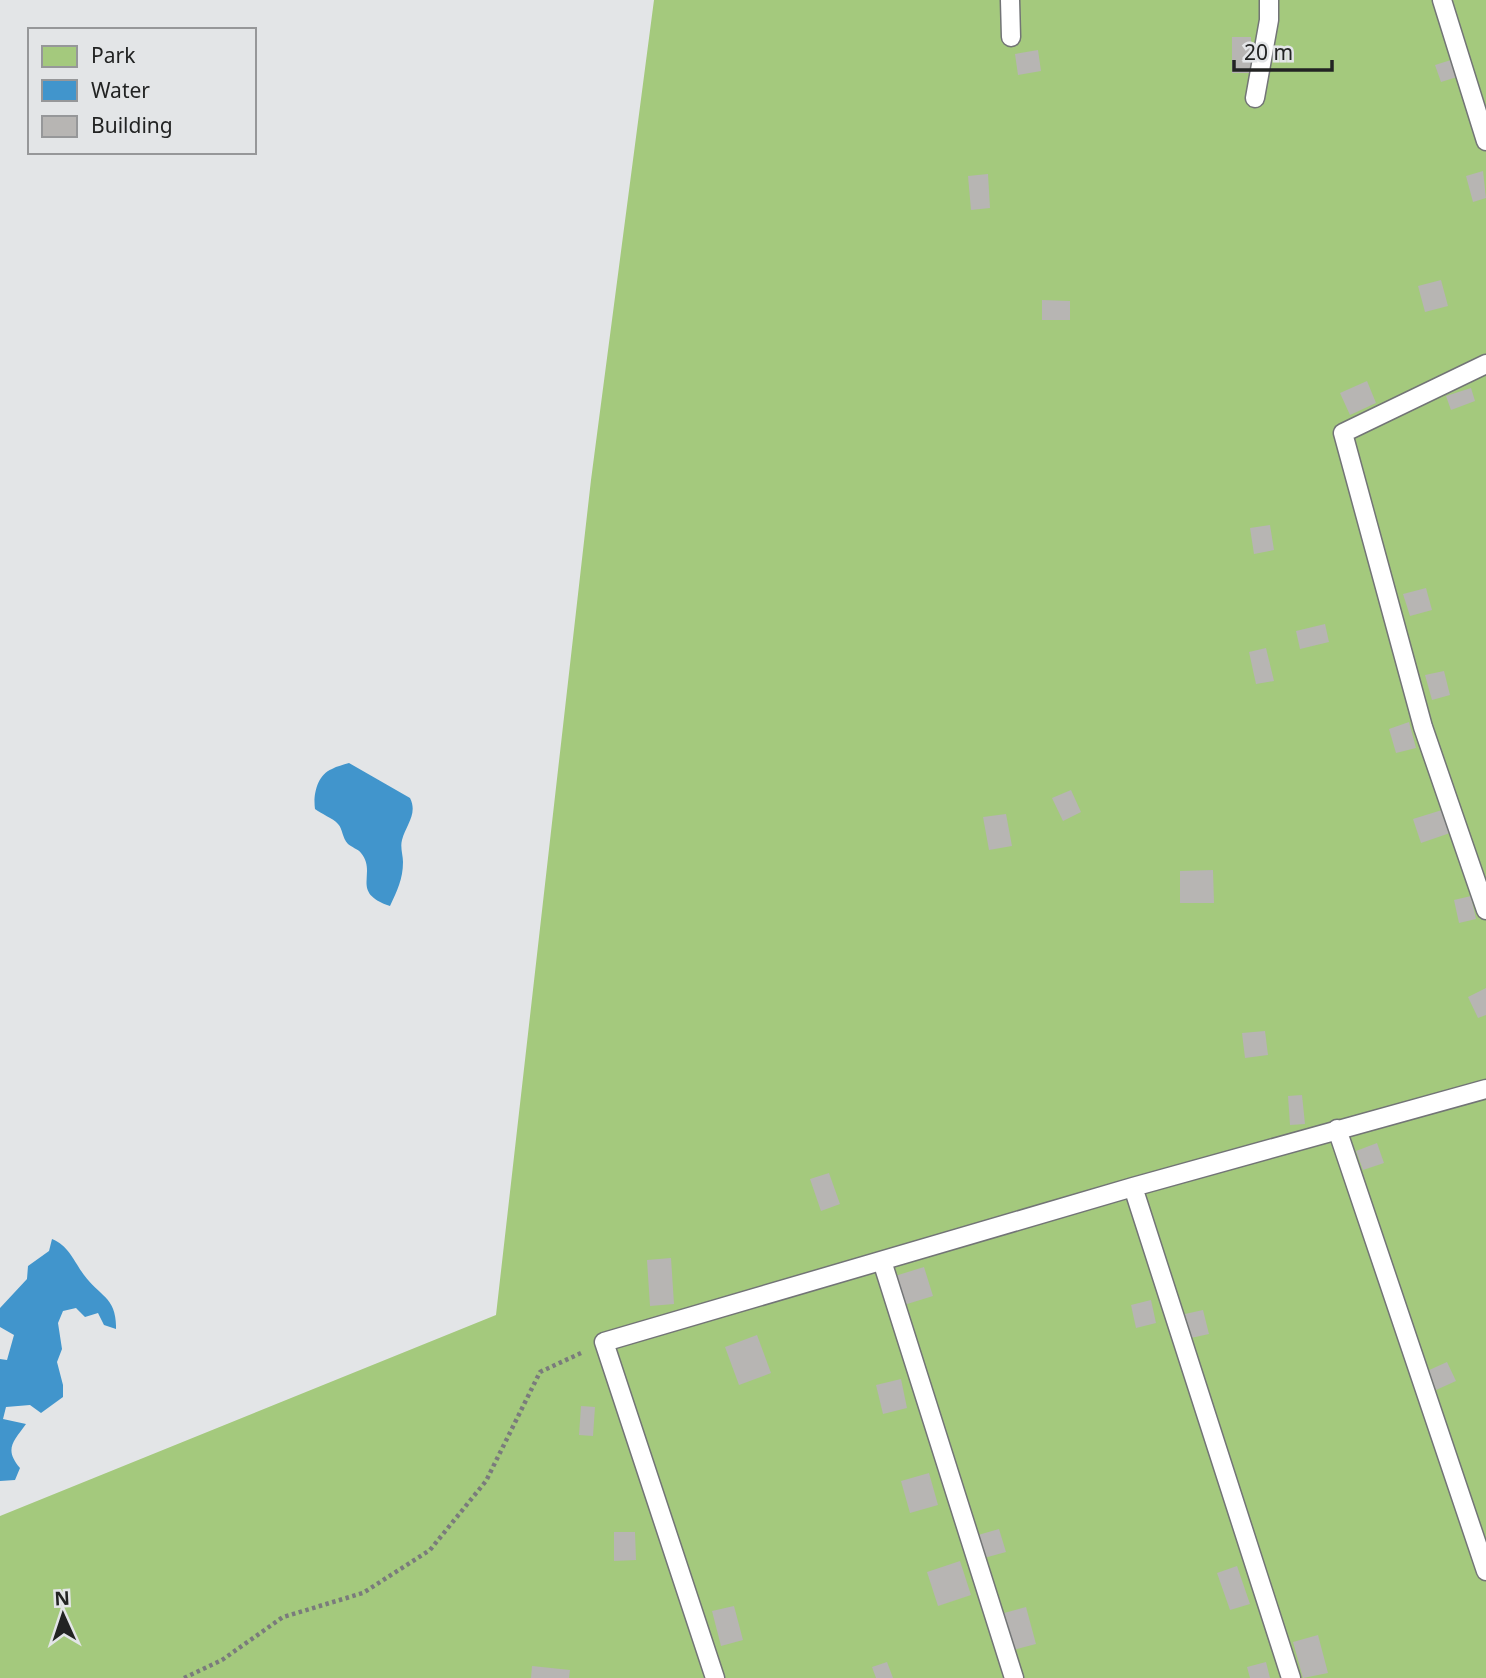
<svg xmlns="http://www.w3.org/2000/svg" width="1486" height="1678" font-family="'Noto Sans',sans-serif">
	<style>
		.green { fill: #a4c97d }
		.water { fill: #4195cc }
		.building { fill: #b7b5b3 }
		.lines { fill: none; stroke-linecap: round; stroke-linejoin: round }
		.service-casing { stroke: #727476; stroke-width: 21 }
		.path { stroke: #7a7b7c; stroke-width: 4.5; stroke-dasharray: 3.5 3.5; stroke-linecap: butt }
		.service { stroke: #fff; stroke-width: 18 }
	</style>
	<rect width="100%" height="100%" fill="#e3e5e7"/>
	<!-- green -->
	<path class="green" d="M654 0H1486V1678H0V1516L496 1315 591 480Z"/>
	<!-- water -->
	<path class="water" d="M349 763 410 798C418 814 406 825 402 840 400 847 403 855 403 862 403 879 397 891 390 906 349 892 378 874 361 853 358 849 351 847 348 844 342 838 343 829 338 824 333 818 321 814 315 809 313 795 317 775 332 769 337 766 343 765 349 763Z
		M52 1239C69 1246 73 1260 84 1275 99 1296 117 1297 116 1329L104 1325 98 1313 85 1317 76 1308 63 1311 58 1323 62 1349 57 1362 63 1385V1397L41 1413 30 1405 6 1407 3 1419 26 1424C13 1442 4 1449 20 1468L15 1480 0 1481V1359L7 1360 14 1335 0 1327V1308L27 1279 28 1266 49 1251Z"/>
	<!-- building -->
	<path class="building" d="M1232 37H1251V73H1232Z
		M1038 50 1041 71 1018 75 1015 54Z
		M1451 60 1457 77 1441 82 1435 65Z
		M1483 171 1486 198 1473 202 1466 176Z
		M988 174 990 208 971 210 968 176Z
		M1441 280 1448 306 1425 312 1418 286Z
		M1042 300 1070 301V320H1042Z
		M1367 381 1376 403 1350 415 1340 393Z
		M1471 388 1475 401 1451 410 1446 396Z
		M1270 525 1274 550 1254 554 1250 528Z
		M1426 588 1432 610 1410 616 1403 594Z
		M1325 624 1329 642 1300 649 1296 631Z
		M1266 648 1274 681 1256 684 1249 652Z
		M1444 671 1450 695 1432 700 1425 675Z
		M1409 722 1416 748 1396 753 1389 729Z
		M1071 790 1081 812 1063 821 1052 798Z
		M1442 810 1450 833 1421 843 1413 819Z
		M1006 814 1012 846 989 850 983 817Z
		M1213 870 1214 903H1180V871Z
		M1471 896 1476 919 1459 923 1454 900Z
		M1486 988V1015L1478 1018 1468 997Z
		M1265 1031 1268 1055 1245 1058 1242 1033Z
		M1302 1095 1305 1124 1290 1125 1288 1096Z
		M1377 1143 1384 1163 1363 1170 1356 1151Z
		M829 1173 840 1204 821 1211 810 1179Z
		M671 1258 674 1304 650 1306 647 1260Z
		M924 1267 933 1296 904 1305 895 1276Z
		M1151 1300 1156 1323 1136 1328 1131 1305Z
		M1203 1310 1209 1334 1191 1338 1185 1314Z
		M757 1335 771 1373 739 1385 725 1347Z
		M1447 1362 1456 1381 1436 1390 1427 1371Z
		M901 1379 907 1408 883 1414 876 1385Z
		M581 1406 595 1407 593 1436 579 1435Z
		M929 1473 938 1505 910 1513 901 1481Z
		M999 1529 1006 1552 984 1558 978 1535Z
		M614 1532H635L636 1560 614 1561Z
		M960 1561 971 1595 938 1606 927 1572Z
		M1237 1566 1250 1604 1230 1610 1217 1573Z
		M734 1606 743 1640 721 1646 712 1611Z
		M1026 1607 1036 1644 1013 1650 1004 1613Z
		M1318 1635 1328 1673 1303 1678 1293 1642Z
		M887 1662 893 1678H876L872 1667Z
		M1266 1662 1270 1678H1250L1247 1667Z
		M532 1666 570 1670 569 1678H531Z"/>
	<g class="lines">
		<!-- service casing -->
		<g class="service-casing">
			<path id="service" d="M1010 0 1011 37
				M1442 0 1486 141
				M1255 98 1269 20V0
				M1486 364 1343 433 1423 727 1486 910
				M1337 1129 1486 1571
				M1133 1187 1291 1678
				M882 1261 1014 1678
				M715 1678 604 1342 1133 1187 1486 1089"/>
		</g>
		<!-- path -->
		<path class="path" d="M184 1678 222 1660 283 1617 363 1593 430 1550 486 1481 540 1372 581 1353"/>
		<!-- service -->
		<use href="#service" class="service"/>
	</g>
	<!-- legend -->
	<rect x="28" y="28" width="228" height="126" fill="#e3e5e7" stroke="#969799" stroke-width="2"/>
	<rect x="42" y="46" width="35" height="21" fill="#a4c97d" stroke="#969799" stroke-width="2"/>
	<text x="91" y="63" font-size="21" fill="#222323">Park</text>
	<rect x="42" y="80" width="35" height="21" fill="#4195cc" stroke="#969799" stroke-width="2"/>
	<text x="91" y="98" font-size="21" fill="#222323">Water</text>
	<rect x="42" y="116" width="35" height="21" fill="#b7b5b3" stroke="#969799" stroke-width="2"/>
	<text x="91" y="133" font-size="21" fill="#222323">Building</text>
	<!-- north arrow -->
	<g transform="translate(63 1615) rotate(357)" stroke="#e3e5e7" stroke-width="5" paint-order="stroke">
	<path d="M0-5L12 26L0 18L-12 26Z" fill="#222323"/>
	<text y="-10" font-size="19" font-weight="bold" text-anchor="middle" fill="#222323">N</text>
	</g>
	<!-- scale -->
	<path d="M1234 60v10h98v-10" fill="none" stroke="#222323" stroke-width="3.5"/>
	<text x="1244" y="60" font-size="21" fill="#222323" stroke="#e3e5e7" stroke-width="5" paint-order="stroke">20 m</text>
</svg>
